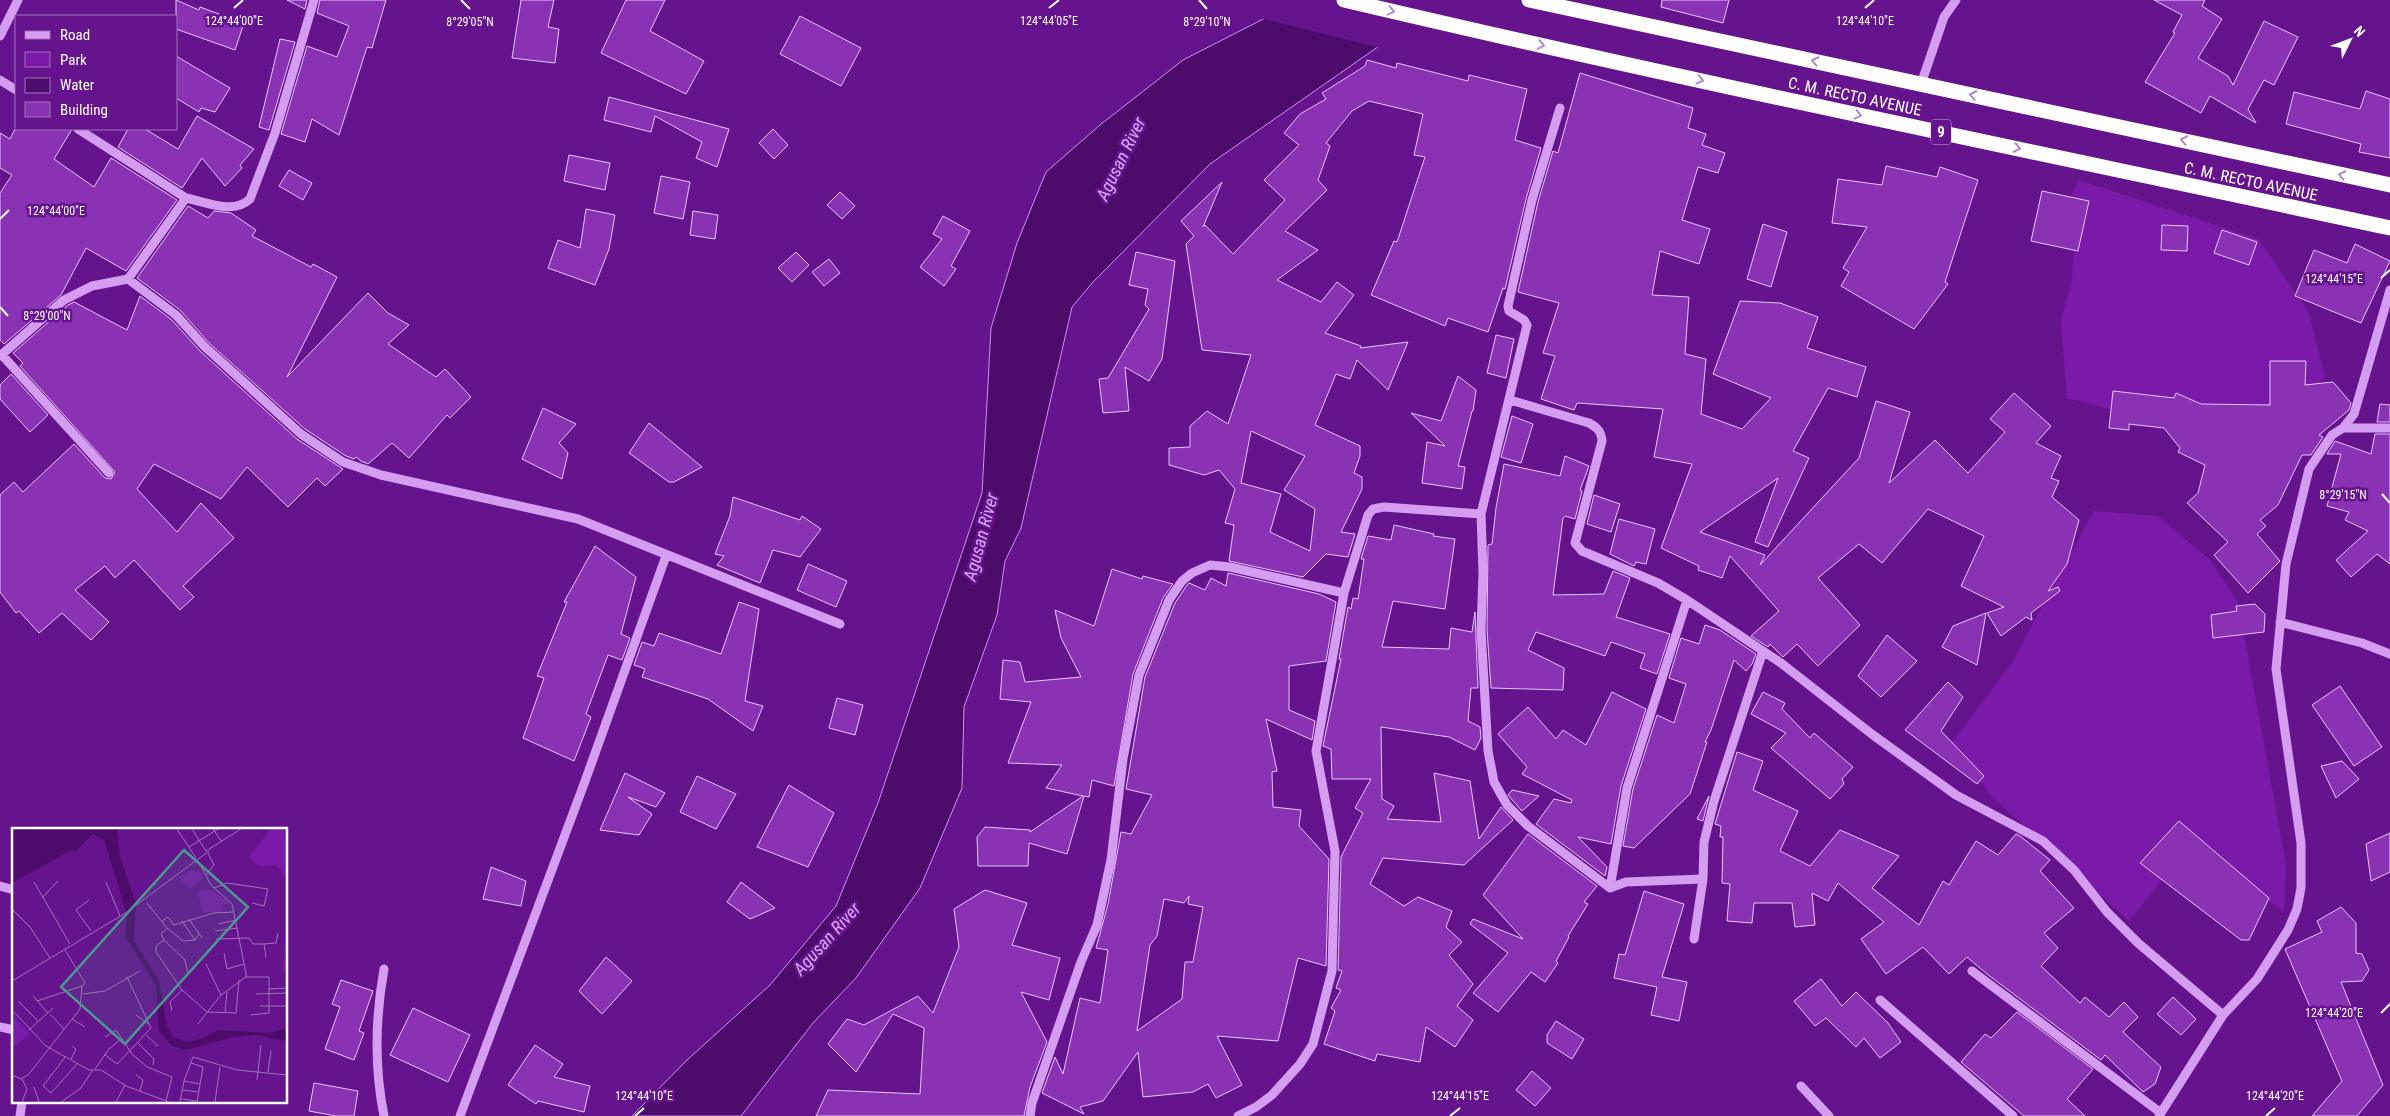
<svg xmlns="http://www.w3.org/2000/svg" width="2390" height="1116" font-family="'Roboto Condensed',sans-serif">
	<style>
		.green { fill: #791ba8 }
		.water { fill: #4d0b6b; stroke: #d18ff4 }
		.pier { fill: #66138e }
		.building { fill: #8932b4; stroke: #e9c4fc; fill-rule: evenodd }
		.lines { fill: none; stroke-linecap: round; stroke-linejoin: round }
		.minor { stroke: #d59df1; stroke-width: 9 }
		.highway { stroke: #fff; stroke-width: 15 }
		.oneway { stroke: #b289c6 }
		.ticks { fill: none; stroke: #fff; stroke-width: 2 }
		.labels { text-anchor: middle; stroke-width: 5; stroke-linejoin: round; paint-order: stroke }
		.shield { fill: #66138e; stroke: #d1b8dd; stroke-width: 1 }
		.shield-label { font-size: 15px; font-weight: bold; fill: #fff }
		.street-label { font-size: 16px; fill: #fff; stroke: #66138e }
		.water-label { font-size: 18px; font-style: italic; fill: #dda9f8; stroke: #66138e }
		.inset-road { fill: none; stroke: #a371bb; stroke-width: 1 }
		.view { fill: #4b9892; fill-opacity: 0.15; stroke: #4b9892; stroke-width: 2.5 }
		.inset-edge { fill: none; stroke: #fff; stroke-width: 2.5 }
		.ticks-label { font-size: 12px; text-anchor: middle; fill: #fff; stroke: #66138e; stroke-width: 5; stroke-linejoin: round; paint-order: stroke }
	</style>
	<rect width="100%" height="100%" fill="#66138e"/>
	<!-- green -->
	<path class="green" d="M2079 180 2258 239 2308 311 2325 377 2290 418 2125 413 2067 398 2061 321 2072 280 2074 244 2070 199Z
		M2094 511 2158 516 2209 559 2238 602 2286 864 2284 912 2192 843 2129 921 1992 797 1951 744 2011 664Z"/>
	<!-- water -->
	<path class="water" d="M1273 14 1382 44 1210 164 1093 282 1072 307 1021 528 1005 561 997 615 964 707 962 788 920 888 856 978 813 1023 741 1116H632L687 1060 770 985 836 906 878 803 982 493 991 328 1017 243 1046 172 1100 125 1183 60Z"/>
	<!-- pier -->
	<path class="pier" d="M1274 0H1464L1380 48 1260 18 1271 12Z"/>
	<!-- building -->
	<path class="building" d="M176 0 199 10 200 7 244 23 235 50 176 29Z
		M287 0H307L305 9Z
		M320 0H386L372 48 367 47 339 135 312 119 305 142 281 134 307 46 337 57 349 26 317 13Z
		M521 0H554L548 27 559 29 555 63 512 58Z
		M626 0H665L650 31 704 61 686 94 601 53Z
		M1662 0H1729L1723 23 1661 7Z
		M2154 0H2205L2202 6 2222 19 2198 58 2228 76 2233 85 2264 21 2298 37 2274 85 2264 80 2248 109 2256 123 2210 96 2201 113 2145 82 2175 33 2173 32 2182 15Z
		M800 16 861 48 841 86 780 54Z
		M280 39 295 42 269 130 259 127Z
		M176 56 230 88 215 112 201 108 199 112 176 98Z
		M1367 60 1396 68 1397 63 1468 81 1469 75 1527 89 1515 140 1541 148 1526 199 1505 289 1503 288 1488 332 1448 318 1445 326 1371 295 1394 241 1397 242 1425 157 1414 155 1423 114 1369 101 1352 111 1326 143 1330 146 1318 180 1327 190 1285 231 1318 250 1277 280 1321 302 1337 282 1354 295 1325 333 1361 346 1360 348 1408 342 1388 390 1357 360 1350 379 1336 374 1315 425 1360 446V456L1354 473 1362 477V489L1341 532 1355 534 1348 557 1326 554 1303 577 1229 561 1234 525 1225 523 1235 489 1219 470 1204 475 1169 465V448L1190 447V426L1207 411 1228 424 1251 355 1202 350 1186 244 1194 236 1181 221 1222 182 1203 227 1205 225 1233 254 1285 200 1264 180 1299 145 1284 133 1300 114 1326 99 1322 93 1365 66ZM1251 431 1305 456 1284 490 1315 509 1310 551 1270 532 1281 494 1241 483Z
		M1580 73 1693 108 1688 128 1706 134 1702 145 1725 153 1718 173 1698 167 1682 220 1710 229 1699 264 1660 251 1652 295 1689 297 1685 354 1706 359 1701 414 1742 429 1771 398 1713 374 1740 301 1780 303 1818 317 1807 348 1866 367 1857 397 1828 388 1793 451 1809 458 1768 547 1755 542 1778 478 1700 532 1765 555 1760 565 1859 458 1876 401 1910 412 1889 483 1935 440 1968 473 2005 432 1990 419 2014 393 2051 426 2036 443 2061 456 2051 478 2059 481 2052 497 2079 520 2067 564 2048 591 2058 587 2060 591 2031 613 2032 620 2026 617 2001 636 1987 613 2004 607 1961 586 1984 536 1928 509 1882 563 1859 544 1818 578 1860 625 1818 666 1797 644 1783 657 1770 644 1768 647 1751 636 1779 611 1730 556 1722 578 1698 570 1699 566 1661 548 1692 464 1654 457 1663 409 1577 403 1574 410 1541 399 1555 356 1543 353 1559 303 1518 292 1538 202 1553 151 1558 153Z
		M2366 91 2390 99V158L2359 152 2361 144 2286 124 2294 92 2360 109Z
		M609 97 729 129 717 167 696 158 702 142 655 116 651 132 604 120Z
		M197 116 254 149 240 165 242 168 225 186 202 158 182 188 118 147 128 129H145L178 149Z
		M15 129H72L54 159 94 187 111 158 177 200 126 271 86 248 61 295 4 344 0 340V193L12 175 0 168V133L10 139Z
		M773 129 788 145 774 159 759 143Z
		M569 155 610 163 605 190 564 181Z
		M1886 166 1937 177 1940 167 1978 180 1945 282 1948 284 1914 329 1841 286 1849 272 1843 268 1867 227 1832 223 1838 179 1882 185Z
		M289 170 312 183 303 200 279 186Z
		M661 176 690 182 683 219 654 213Z
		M2042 191 2089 201 2078 251 2031 241Z
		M840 192 855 206 842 219 827 205Z
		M188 206 208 218 214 211 231 213 256 230 252 236 311 267 313 264 337 277 287 377 368 293 388 313 409 325 388 344 436 377 445 369 471 397 450 418 447 415 409 458 392 443 368 464 361 461 356 457 354 459 346 456 305 429 208 342 180 310 137 278Z
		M586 209 615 215 609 249 595 285 548 268 558 240 580 248Z
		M693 211 718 215 715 239 690 235Z
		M943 216 970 231 951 266 956 269 944 286 920 267 942 239 933 234Z
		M1763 224 1787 232 1771 287 1747 279Z
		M2162 225 2188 226 2187 251 2161 250Z
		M2222 230 2257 242 2249 265 2214 253Z
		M2355 244 2390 261 2361 323 2295 296 2314 250 2347 263Z
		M796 252 809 265 792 282 778 268Z
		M1136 252 1175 261 1162 359 1149 381 1125 367 1129 411 1103 413 1099 379 1108 378 1149 309 1145 305 1148 289 1129 285Z
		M829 259 840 273 824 286 812 272Z
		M140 296 172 320 200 351 297 439 343 469 325 486 317 478 288 507 247 467 221 499 154 464 137 489 177 532 201 503 234 538 183 586 194 597 180 610 134 560 115 578 105 566 75 590 109 622 91 640 62 613 39 633 19 611 16 613 0 592V495L14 482 23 492 74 444 105 478 111 479 115 472 20 366 23 363 13 353 68 305 74 302 127 330Z
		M1496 335 1514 339 1506 378 1487 373Z
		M2270 361H2306L2305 385 2333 382 2351 403 2349 410 2319 435 2323 437 2311 455H2302L2278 505 2260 520 2266 526 2257 534 2280 561 2248 593 2214 555 2228 542 2187 503 2198 493 2205 465 2178 452 2180 448 2164 428 2129 424V430L2109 428 2113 391 2174 398 2176 393 2201 404 2270 405Z
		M11 374 48 415 30 432 0 399V385Z
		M1458 376 1476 390 1473 411H1472L1458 466 1465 467 1462 489 1422 483 1427 442 1445 446 1411 413 1441 421Z
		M2380 404 2390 405V422H2377Z
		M543 408 576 424 559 443 568 453 562 479 522 459Z
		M1512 416 1533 424 1521 463 1501 457Z
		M649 423 702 467 674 482H669L629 453Z
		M2375 434H2390V564L2377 554 2351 577 2336 560 2368 531 2345 520 2349 512 2327 506 2341 454H2327L2335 441 2371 454Z
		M1565 456 1589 466 1580 490 1582 491 1575 519 1565 516 1563 518 1553 595 1604 594 1613 571 1630 578 1616 617 1670 634 1657 674 1640 668 1645 654 1611 642 1605 656 1536 632 1528 650 1564 668 1563 690 1491 688 1487 630 1488 545 1492 544 1496 508 1504 464 1560 476Z
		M1594 495 1620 504 1611 532 1587 524Z
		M733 497 800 520 802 516 821 529 800 557 773 550 760 583 717 565 724 556 715 554 730 516Z
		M1619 519 1655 529 1646 564 1636 562 1634 566 1610 554Z
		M1394 525 1434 534 1433 536 1455 539 1445 609 1393 601 1382 647 1449 649 1451 628 1472 632 1475 612 1478 688H1471L1468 721 1480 727 1481 738 1475 750 1449 737 1381 727 1382 799 1394 806 1387 819 1441 822 1434 773 1470 781 1479 839 1501 807 1513 820 1464 865 1383 858 1370 884 1404 906 1418 897 1452 911 1446 927 1462 942 1449 955 1473 984 1457 1006 1473 1020 1455 1047 1426 1027 1420 1062 1377 1054 1375 1061 1324 1044 1335 1011 1331 1008 1341 990 1336 988 1342 971 1338 970 1341 857 1363 813 1355 808 1371 779H1332L1331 749 1323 746 1341 659H1339L1348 607 1351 609 1353 598 1358 599 1364 559H1361L1368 536 1391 540Z
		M595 546 636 577 621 634 630 638 622 660 608 655 586 714 591 717 574 761 523 738 544 678 537 676 567 602H564Z
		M808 564 847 581 836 607 797 590Z
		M1112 569 1142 579 1143 576 1173 584 1163 598 1133 674 1114 786 1092 780 1089 797 1084 796 1067 854 1029 843 1028 866H978L977 837 985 827 1030 830V832L1083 796 1046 788 1062 765 1008 763 1031 702 1000 699 1003 660 1020 662 1025 682 1081 677 1061 638 1055 610 1094 626Z
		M1228 573 1319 594 1336 602 1326 661 1289 666V710L1315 721 1312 740 1266 719 1277 771 1272 772 1273 807 1301 810 1299 826 1329 859 1326 966 1298 958 1278 1041 1217 1036 1242 1085 1216 1098 1208 1084 1193 1092 1143 1097 1138 1052 1103 1101 1080 1107 1084 1114 1042 1093 1055 1057 1063 1074 1080 998 1100 1003 1108 950 1096 948 1108 904 1121 832 1131 834 1152 795 1126 789 1145 677 1175 603 1187 585 1189 583 1205 590 1211 578 1226 586ZM1189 896 1188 904 1203 907 1193 962H1185L1182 999 1137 1031 1150 945 1157 936 1164 899 1184 903Z
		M739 602 759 609 745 701 763 706 753 731 708 699 642 677 645 669 634 665 642 642 654 646 659 633 721 654Z
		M2255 604 2265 614 2264 632 2213 638 2211 615 2237 611 2236 606Z
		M1986 613 1977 665 1942 647 1953 626Z
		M1705 625 1720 630 1756 654 1752 664 1746 671 1734 660 1711 730 1705 742H1707L1690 794 1634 848 1623 846 1633 789 1657 715 1674 723 1686 684 1669 678 1681 638 1699 644Z
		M1887 635 1917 661 1881 697 1858 676Z
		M1948 682 1963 697 1941 731 1984 776 1977 784 1905 730Z
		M2340 686 2382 747 2354 766 2312 705Z
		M1612 692 1646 709 1621 786 1611 844 1578 837 1607 867 1605 876 1536 824 1554 799 1571 803 1572 800 1522 774 1527 767 1498 734 1528 707 1556 739 1563 730 1586 745Z
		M1763 692 1785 703 1782 709 1810 738 1814 733 1853 767 1842 779 1844 784 1830 799 1771 748 1786 733 1751 714Z
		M837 698 863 705 855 735 829 728Z
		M1737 752 1763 761 1753 790 1798 811 1780 851 1810 866 1840 830 1899 856 1872 888 1919 925 1943 881 1949 885 1976 841 1998 855 2016 834 2020 836 2050 860 2040 871 2074 908 2044 933 2058 948 2041 966 2080 1003 2085 997 2109 1017 2124 1002 2138 1017 2123 1032 2161 1067 2155 1084 2143 1092 2105 1055 2101 1060 1987 974 1967 957 1949 974 1923 947 1886 974 1861 939 1884 922 1838 883 1828 901 1812 893 1815 925 1795 927 1792 903H1754L1752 923 1727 921 1730 884 1722 883 1723 837H1720L1721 826 1715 824Z
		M2342 761 2359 779 2336 798 2321 766Z
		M625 773 665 793 656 807 628 797 652 814 639 835 600 830Z
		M697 776 736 794 716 829 680 812Z
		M789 785 834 813 808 867 757 847Z
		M1512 790 1539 796 1522 811 1508 795Z
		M1709 796 1703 821 1697 819Z
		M2179 821 2269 898 2249 940H2241L2140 863Z
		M2390 833V872L2371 881 2366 844Z
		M1528 834 1597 886 1584 902 1588 904 1568 936 1569 937 1556 961 1558 963 1545 982 1531 972 1498 1012 1473 993 1508 953 1470 924 1473 919 1523 939 1483 895Z
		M491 867 526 881 521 906 483 899Z
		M741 882 775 908 750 919 727 902Z
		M985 890 1027 903 1012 945 1060 958 1049 1000 1021 992 1047 1042 1030 1087 1024 1116H816L828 1090 920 1094 924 1028 893 1014 856 1072 828 1044 847 1019 864 1025 918 996 933 1013 959 947 954 909Z
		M1644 891 1684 904 1662 977 1687 982 1679 1021 1651 1015 1657 987 1614 978 1619 954 1625 955Z
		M2341 907 2356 923V953L2362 954 2369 970 2362 981 2341 982 2383 1085 2357 1116H2312L2342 1081 2285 949 2322 932 2317 921Z
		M606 957 632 981 602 1014 579 991Z
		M1821 979 1842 1006 1856 992 1888 1023 1901 1042 1880 1058 1864 1038 1856 1047 1826 1018 1815 1026 1794 1001Z
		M341 980 373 991 359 1031 364 1033 354 1060 325 1049 340 1007 332 1004Z
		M2173 997 2196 1019 2181 1035 2157 1014Z
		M413 1008 470 1035 448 1082 390 1055Z
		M2017 1012 2093 1069 2067 1099 2085 1116H2024L1961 1062 1985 1034 1991 1038Z
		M1556 1021 1584 1039 1572 1059 1547 1043V1035Z
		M535 1045 563 1064 554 1077 590 1086 584 1112 538 1101 536 1104 508 1085Z
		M1532 1071 1551 1088 1535 1106 1516 1090Z
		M314 1083 358 1091 354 1116H336L309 1111Z"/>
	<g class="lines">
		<!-- minor -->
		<path class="minor" d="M0 36 18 0
			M0 80 16 90
			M1921 84 1944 17 1956 0
			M1560 108 1532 200 1508 306 1509 311 1524 320 1527 325 1481 514 1483 573 1481 630 1488 751 1494 782 1507 805 1528 826 1610 888 1626 882 1703 879
			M78 129 186 198
			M128 279 176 315 204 346 301 434 343 462 381 475 578 519 840 624
			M2 355 109 473
			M0 356 64 300 92 286 128 279 186 198C206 202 233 215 250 199L275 133 314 0
			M1510 400 1589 423C1598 428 1601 431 1602 441L1575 543 1582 551 1658 583 1687 600 1781 663 1873 735 1956 795 2043 841 2074 870 2107 912 2138 943 2223 1015
			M2343 428H2390
			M2280 622 2362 643 2390 654
			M0 886 14 890
			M1610 888 1627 788 1687 600
			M1694 939 1703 879 1704 842 1714 801 1763 651
			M384 969C375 1019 374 1066 384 1116
			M1972 971 2161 1113
			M1880 1000 2013 1116
			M0 1027 14 1030
			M1801 1086 1829 1116
			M20 1116 22 1102
			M460 1116 584 784 666 556
			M1030 1116 1032 1103 1081 962 1097 925 1111 860 1123 759 1139 675 1169 600 1182 581 1192 573 1210 565 1230 567 1344 593 1368 515 1373 509 1384 507 1481 514
			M1238 1116 1256 1107 1272 1095 1300 1064 1313 1044 1332 971 1335 851 1316 751 1344 593
			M2159 1116 2223 1015 2257 979 2288 930 2297 909 2301 888V843L2276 669 2286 564 2309 469 2332 435 2343 428 2354 414 2390 290"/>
		<!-- highway -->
		<path class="highway" d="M1344 0C1691 82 2041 153 2390 228
			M1529 0 2390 185"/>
	</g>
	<!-- one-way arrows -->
	<defs><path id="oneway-chevron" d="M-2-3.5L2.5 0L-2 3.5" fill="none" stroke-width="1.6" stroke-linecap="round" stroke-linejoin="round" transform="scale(1.25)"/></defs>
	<g class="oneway">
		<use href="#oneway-chevron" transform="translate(1391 11) rotate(13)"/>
		<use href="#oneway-chevron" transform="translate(1541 45) rotate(11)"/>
		<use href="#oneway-chevron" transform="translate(1815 61) rotate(-168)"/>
		<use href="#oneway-chevron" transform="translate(1700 80) rotate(13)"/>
		<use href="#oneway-chevron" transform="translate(1973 95) rotate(-168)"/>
		<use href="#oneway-chevron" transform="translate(1858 115) rotate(13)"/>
		<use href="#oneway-chevron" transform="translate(2184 140) rotate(-168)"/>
		<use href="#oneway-chevron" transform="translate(2017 148) rotate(12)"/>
		<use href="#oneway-chevron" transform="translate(2342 175) rotate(-168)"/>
	</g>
	<!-- ticks -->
	<path class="ticks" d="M461 0 470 9M1199 0 1207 9M234 8 243 0M1049 8 1059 0M1865 8 1874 0M0 219 9 210M2381 278 2390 270M0 307 8 316M2382 494 2390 503M2381 1013 2390 1004M635 1116 644 1108M1450 1116 1460 1108M2266 1116 2275 1108"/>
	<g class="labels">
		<!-- shield labels -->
		<rect class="shield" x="1931" y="119.5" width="20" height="25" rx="4"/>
		<g class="shield-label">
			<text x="1941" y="137">9</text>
		</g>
		<!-- street labels -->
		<g class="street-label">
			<text transform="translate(1855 96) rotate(12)" y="6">C. M. RECTO AVENUE</text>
			<text transform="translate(2251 181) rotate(12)" y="6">C. M. RECTO AVENUE</text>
		</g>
		<!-- water labels -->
		<g class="water-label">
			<text transform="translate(1121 159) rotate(-64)" y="6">Agusan River</text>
			<text transform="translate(981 537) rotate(-75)" y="6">Agusan River</text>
			<text transform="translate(827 939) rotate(-48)" y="6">Agusan River</text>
		</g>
	</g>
	<!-- overview -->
	<g transform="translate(12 828)">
		<rect width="275" height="275" fill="#66138e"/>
		<path d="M259 1H275V53L265 37 247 38 237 29ZM179 42 190 45 191 49 178 61 166 49ZM190 62H199L219 75 210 77 211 84 192 85 186 65ZM273 111H275V146L271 144ZM1 187 18 205 3 219 0 215Z" fill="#791ba8"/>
		<path d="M0 1H105L108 29 124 75 122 113 147 152 155 198 161 209 175 214 189 211 206 202 258 205 272 201H275V213L243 207 221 209 174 222 160 218 147 203 144 157 113 108 115 86 92 12 81 6 64 23 59 22 0 55Z" fill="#4d0b6b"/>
		<path class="inset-road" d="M165 1 184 30M180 1 194 23M201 1 210 14M177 19 206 1M194 23 229 1M186 33 199 57 220 76 234 145V149L209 167 186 196M194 47 202 37 196 25M22 54 58 116M94 54 108 88M202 60 215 55 256 61 252 78 240 75M30 70 46 53M77 72 64 82 79 103M135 75 155 100 171 113 183 112 187 106M0 81 18 99 38 130M177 91 190 110M150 93 156 89 162 97 202 85 222 84M170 93 183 112M206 96 224 92M155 100 149 106 152 112 144 118V124L170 162 195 184 224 185 227 152M203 103 226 100M204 111 237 110 241 116H252L254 129M152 112 173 132 176 146M252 116 264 115 266 105M212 125 215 141 232 136M194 136 209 167M234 149H257V185L239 187M0 153 112 86 197 23M257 161 275 160M71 166 93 163 128 143M244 166 275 165M21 168 36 185M6 173 26 193M25 173 70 158M248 178H275M0 182 34 218 77 242H89L114 258 157 274M160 183 158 174 170 162M213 185 215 164M38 186 52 201M124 187 138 197M60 191 73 199M17 202 41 180M134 207 146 218M93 209 104 202 120 226 135 239 160 249 154 273M126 215 142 231 141 237M92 226 105 236 139 200 115 149M54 228 31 258 39 265 66 235M59 231 64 221 60 218M179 235 191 239 185 274M83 241 97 221 110 210M256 244 259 223M0 247 9 251 17 246 68 181 70 158 73 155 53 122M124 247 131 252 128 263M245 252 249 217M172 253 188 256M22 259 27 274M170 262 186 264M169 271 185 273M10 274 15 261 10 251M49 274 69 260 80 243M104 274 113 257M168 274 172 253 181 229 225 242 275 247M203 274 208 239"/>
		<path class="view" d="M172 22 236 79 113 216 49 159Z"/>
		<rect width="275" height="275" class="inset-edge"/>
	</g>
	<g class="ticks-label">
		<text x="234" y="25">124°44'00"E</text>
		<text x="1049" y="25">124°44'05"E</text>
		<text x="1865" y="25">124°44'10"E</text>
		<text x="1207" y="26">8°29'10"N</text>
		<text x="470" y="26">8°29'05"N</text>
		<text x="56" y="215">124°44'00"E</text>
		<text x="2334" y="283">124°44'15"E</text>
		<text x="47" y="320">8°29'00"N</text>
		<text x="2343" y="499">8°29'15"N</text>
		<text x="2334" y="1017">124°44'20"E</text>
		<text x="644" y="1100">124°44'10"E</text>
		<text x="1460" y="1100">124°44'15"E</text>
		<text x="2275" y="1100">124°44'20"E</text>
	</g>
	<!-- legend -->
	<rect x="15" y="15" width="162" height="115" fill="#66138e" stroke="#a371bb"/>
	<rect x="25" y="31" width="25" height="8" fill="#d59df1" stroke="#a371bb"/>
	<text x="60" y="40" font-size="15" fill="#ffffff">Road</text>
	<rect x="25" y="52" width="25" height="15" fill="#791ba8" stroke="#a371bb"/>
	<text x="60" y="65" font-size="15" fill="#ffffff">Park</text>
	<rect x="25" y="78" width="25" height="15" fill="#4d0b6b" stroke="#a371bb"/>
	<text x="60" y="90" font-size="15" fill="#ffffff">Water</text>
	<rect x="25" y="102" width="25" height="15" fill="#8932b4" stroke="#a371bb"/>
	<text x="60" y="115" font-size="15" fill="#ffffff">Building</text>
	<!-- north arrow -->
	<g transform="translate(2350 40) rotate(48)" stroke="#66138e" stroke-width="4" paint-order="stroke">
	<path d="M0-4L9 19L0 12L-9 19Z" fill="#ffffff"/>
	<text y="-8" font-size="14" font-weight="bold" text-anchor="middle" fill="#ffffff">N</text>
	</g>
</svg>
